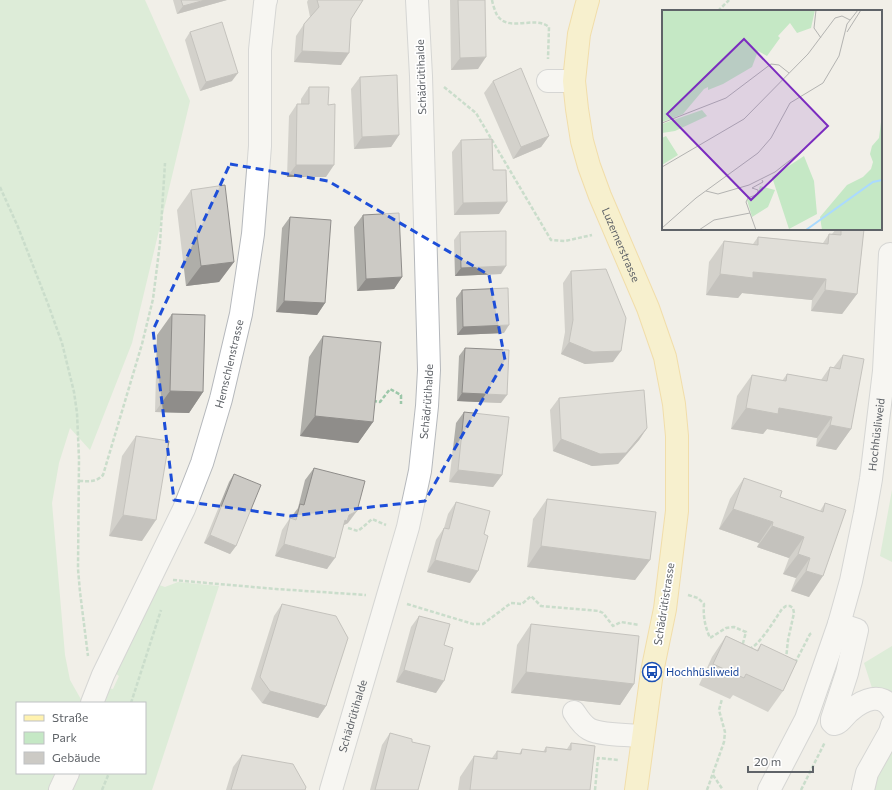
<svg xmlns="http://www.w3.org/2000/svg" width="892" height="790" font-family="Commissioner,sans-serif">
	<style>
		.green { fill: #c5e8c5 }
		.lines { fill: none; stroke-linecap: round; stroke-linejoin: round }
		.minor-casing { stroke: #b5b8bc; stroke-width: 24 }
		.major-casing { stroke: #f2c960; stroke-width: 24 }
		.path { stroke: #9cc7a9; stroke-width: 2.5; stroke-dasharray: 4 2; stroke-linecap: butt }
		.minor { stroke: #fff; stroke-width: 22 }
		.major { stroke: #fff2af; stroke-width: 22 }
		.wall { fill: #afaea9 }
		.shaded-wall { fill: #8f8d8a }
		.building { fill: #cccac5; stroke: #8f8d8a }
		.marked { fill: none; stroke: #1d4ed8; stroke-width: 3; stroke-dasharray: 8 5; stroke-linejoin: round }
		.labels { text-anchor: middle; stroke-width: 3.5; stroke-linejoin: round; paint-order: stroke }
		.street-label { font-size: 11px; fill: #5f6368; stroke: #fff }
		.transit-label { font-size: 11px; fill: #164399; stroke: #fff; text-anchor: start }
		.inset-river { fill: none; stroke: #aadaff; stroke-width: 2 }
		.inset-road { fill: none; stroke: #b3b3b1; stroke-width: 1 }
		.view { fill: #7b2cbf; fill-opacity: 0.15; stroke: #7b2cbf; stroke-width: 2 }
		.inset-edge { fill: none; stroke: #5f6368; stroke-width: 2 }
	</style>
	<rect width="100%" height="100%" fill="#f1efe8"/>
	<!-- green -->
	<path class="green" d="M0 0H145L190 101 132 343 90 450 70 428 59 463 52 503 65 655 70 680 83 703H17V773H59L53 790H0Z
		M892 490V562L880 556Z
		M178 582 219 586 152 790H72L78 773H145V703H103L108 688 113 689 119 676 115 673 154 593 159 585 165 587Z
		M892 646V699L873 691 864 663Z
		M892 736V790H869Z"/>
	<g class="lines">
		<!-- minor casing -->
		<g class="minor-casing">
			<g id="minor">
				<path d="M548 81H574"/>
				<path d="M839 624 857 630 847 673 832 719V722L834 724C841 723 845 714 851 710 863 700 882 691 892 709"/>
				<path id="s1" d="M92 703 103 675 184 509 202 463 221 399 241 314 253 234 260 146V50L265 3 266 0"/>
				<path d="M574 712C578 718 582 725 589 729 599 735 630 735 643 736"/>
				<path d="M60 790 68 773"/>
				<path id="s2" d="M331 790 387 599 408 527 420 471 427 406 429 370 421 76 417 0"/>
				<path id="s3" d="M769 790 806 719 839 624 851 581 865 513 871 479 884 371 890 254"/>
				<path d="M863 790 867 773 890 732 892 725"/>
			</g>
		</g>
		<!-- major casing -->
		<g class="major-casing">
			<g id="major">
				<path id="s4" d="M588 0 586 7 579 34 574 81 577 109 582 141 589 166 600 196 648 308 665 357 674 404 677 436V511L665 609 652 672 636 790"/>
			</g>
		</g>
		<!-- path -->
		<path class="path" d="M492 0C493 5 495 11 497 15 508 33 535 15 549 27L548 59
			M718 11 729 0
			M444 87 476 113 551 240 565 241 592 235
			M0 187 18 227 48 304 62 343 74 392 77 413 79 459 78 569 80 592 88 656
			M373 401 380 402 390 389 401 395V404
			M79 481C89 481 95 483 103 475L142 344 153 299 160 243 165 163
			M348 528 358 531 363 527 372 519 386 525
			M173 580 276 589 366 595
			M688 595 698 598 704 604C703 617 705 626 710 638L726 628 734 627 746 632 743 643 744 646
			M407 604 473 624H483L511 603 522 604 531 596 541 606 599 611 603 613 613 626 621 622 639 625
			M749 649C760 645 775 619 782 609L786 606H790L793 608 794 613 788 640 786 659
			M795 663 810 634 812 633
			M131 703 161 610
			M713 775 723 790
			M102 790 109 773
			M595 790 598 758 619 760
			M707 790 724 742 725 732 719 710 722 699
			M801 790 825 742"/>
		<!-- minor -->
		<use href="#minor" class="minor"/>
		<!-- major -->
		<use href="#major" class="major"/>
	</g>
	<!-- wall -->
	<path class="wall" d="M173 0H227L177 14Z
		M308 0H363L351 19 341 65 294 62 296 36 304 24 310 17 307 2Z
		M450 0H485L478 69 451 70Z
		M190 32 232 81 200 91 185 40Z
		M360 77 399 135 391 147 354 149 351 89Z
		M493 81 549 136 541 147 513 159 484 93Z
		M309 87 326 177H287L289 116 297 104H301V99Z
		M461 140 493 170 499 214 454 215 452 152Z
		M191 190 234 262 219 282 186 286 177 210Z
		M363 215 402 277 394 289 357 291 354 227Z
		M290 217 325 303 317 315 276 312 282 228Z
		M836 229H864L857 294 842 314 811 311 812 300 742 293 738 298 706 295 709 262 724 241 753 244 758 237 823 243 829 234H832Z
		M460 232 501 274 455 276 454 240Z
		M571 271 613 362 585 364 561 354 565 332 563 283Z
		M462 290 504 333 457 335 456 298Z
		M172 314 203 392 189 413 155 412 157 335Z
		M323 336 373 422 358 443 300 436 309 357Z
		M465 348 501 403 457 401 459 356Z
		M843 355 851 429 836 450 816 446 817 438 767 429 763 434 731 429 737 396 752 375 782 381 787 374 821 380 830 367 833 368Z
		M559 398 647 428 639 440 618 464 592 466 553 451 550 410Z
		M464 412 502 475 493 487 449 482 456 423Z
		M136 436 142 541 109 536 122 456Z
		M314 468 348 523 344 525 327 569 275 556 282 530 290 518H292V516L298 508 305 480Z
		M234 474 236 546 230 554 204 543 229 482Z
		M744 478 780 497 820 511 825 503 809 597 791 591 796 578 783 574 789 558 757 547 759 543 719 529 730 499Z
		M547 499 650 560 635 580 527 567 533 519Z
		M456 502 470 583 427 572 436 540 444 528 448 514Z
		M282 604 326 706 318 718 262 703 251 689 274 616Z
		M419 616 444 645 436 693 396 682 411 627Z
		M531 624 634 684 620 705 511 693 517 645Z
		M726 636 757 650 761 644 783 691 768 712 733 695 730 699 699 685 712 657Z
		M390 733 412 742 418 790H370L382 745Z
		M571 743 590 790H458L460 777 474 756 492 758 497 751 519 754 522 749 543 752 546 747 567 749Z
		M242 755 305 790H226L233 767Z"/>
	<!-- shaded-wall -->
	<path class="shaded-wall" d="M205 0H227L177 14 183 6Z
		M302 51 349 53 341 65 294 62Z
		M486 57 478 69 451 70 460 58Z
		M238 73 232 81 200 91 206 82Z
		M399 135 391 147 354 149 362 137Z
		M549 136 541 147 513 159 521 147Z
		M296 165H334L326 177H287Z
		M507 202 499 214 454 215 463 203Z
		M234 262 219 282 186 286 201 266Z
		M506 266 501 274 455 276 461 268Z
		M753 272 826 279 812 300 742 293 738 298 706 295 720 274Z
		M402 277 394 289 357 291 366 279Z
		M825 290 857 294 842 314 811 311Z
		M284 301 325 303 317 315 276 312Z
		M509 325 504 333 457 335 463 327Z
		M569 342 621 351 613 362 585 364 561 354Z
		M170 391 203 392 189 413 155 412Z
		M462 393 507 395 501 403 457 401Z
		M746 408H779L832 417 817 438 767 429 763 434 731 429Z
		M315 416 373 422 358 443 300 436Z
		M830 425 851 429 836 450 816 446Z
		M647 428 639 440 618 464 592 466 553 451 561 439Z
		M458 470 502 475 493 487 449 482Z
		M733 509 773 522 759 543 719 529Z
		M357 511 348 523 344 525 337 532 349 515Z
		M123 515 156 520 142 541 109 536Z
		M772 526 804 537 789 558 757 547Z
		M210 535 236 546 230 554 204 543Z
		M284 544 335 558 327 569 275 556Z
		M541 546 650 560 635 580 527 567Z
		M798 554 810 558 796 578 783 574Z
		M435 560 478 571 470 583 427 572Z
		M806 571 823 576 809 597 791 591Z
		M404 670 444 681 436 693 396 682Z
		M526 672 634 684 620 705 511 693Z
		M270 691 326 706 318 718 262 703Z"/>
	<!-- building -->
	<path class="building" d="M181 0H205L183 6Z
		M317 0H363L351 19 349 53 302 51 304 24 319 7Z
		M458 0H485L486 57 460 58Z
		M222 22 238 73 206 82 190 32Z
		M521 68 549 136 521 147 493 81Z
		M397 75 399 135 362 137 360 77Z
		M309 87H329L328 105 335 104 334 165H296L297 104H309Z
		M492 139 493 170H506L507 202 463 203 461 140Z
		M225 185 234 262 201 266 191 190Z
		M399 213 402 277 366 279 363 215Z
		M290 217 331 220 325 303 284 301Z
		M841 229H864L857 294 825 290 826 279 753 272V278L720 274 724 241 758 245V237L828 244 829 234 841 235Z
		M506 231V266L461 268 460 232Z
		M606 269 626 318 621 351 593 352 569 342 573 320 571 271Z
		M508 288 509 325 463 327 462 290Z
		M172 314 205 315 203 392 170 391Z
		M323 336 381 342 373 422 315 416Z
		M465 348 509 350 507 395 462 393Z
		M843 355 864 359 851 429 830 425 832 417 779 408 778 414 746 408 752 375 786 381 787 374 827 381 830 367 840 369Z
		M644 390 647 428 626 453 600 454 561 439 559 398Z
		M464 412 509 417 502 475 458 470Z
		M136 436 169 441 156 520 123 515Z
		M314 468 365 481 357 511 349 515 347 521 345 520 335 558 284 544 290 518 296 520 300 504 304 505Z
		M234 474 261 485 236 546 210 535Z
		M744 478 782 491 780 497 823 512 825 503 846 510 823 576 806 571 810 558 798 554 804 537 772 526 773 522 733 509Z
		M547 499 656 512 650 560 541 546Z
		M456 502 490 511 484 534 488 536 478 571 435 560 444 528 449 529Z
		M282 604 336 616 348 638 326 706 270 691 260 677Z
		M419 616 450 624 444 645 453 648 444 681 404 670Z
		M531 624 639 636 634 684 526 672Z
		M726 636 758 651 761 644 797 661 783 691 746 674 744 678 713 664Z
		M390 733 412 739V742L430 746 418 790H375Z
		M571 743 595 746 590 790H470L474 756 497 759V751L521 754 522 749 546 752V747L571 750Z
		M242 755 293 764 306 787 305 790H231Z"/>
	<!-- marked area -->
	<path d="M0 0H892V790H0ZM230 164 328 181 489 275 505 360 425 501 290 516 174 500 153 330Z" fill="#f1efe8" fill-opacity=".55" fill-rule="evenodd"/>
	<path class="marked" d="M230 164 328 181 489 275 505 360 425 501 290 516 174 500 153 330Z"/>
	<!-- icons -->
	<defs>
		<g id="bus-ring" transform="scale(1)"><circle r="9.5" fill="#fff" stroke="#1a4fb4" stroke-width="1.5"/><path d="M-5-6H5V4H4V6H2V4H-2V6H-4V4H-5ZM-3.5-4V0h7V-4ZM-3.5 1.2v1.5H-2V1.2ZM2 1.2v1.5H3.5V1.2Z" fill="#1a4fb4"/></g>
	</defs>
	<g fill-rule="evenodd">
		<use href="#bus-ring" x="652" y="672"/>
	</g>
	<g class="labels">
		<!-- street labels -->
		<g class="street-label">
			<text transform="translate(421 77) rotate(-92)" y="4">Schädrütihalde</text>
			<text dy="4" stroke="none"><textPath href="#s4" startOffset="254">Luzernerstrasse</textPath></text>
			<text dy="4" stroke="none"><textPath href="#s1" startOffset="367">Hemschlenstrasse</textPath></text>
			<text dy="4" stroke="none"><textPath href="#s2" startOffset="401">Schädrütihalde</textPath></text>
			<text dy="4" stroke="none"><textPath href="#s3" startOffset="374">Hochhüsliweid</textPath></text>
			<text transform="translate(664 604) rotate(-81)" y="4">Schädrütistrasse</text>
			<text dy="4" stroke="none"><textPath href="#s2" startOffset="77">Schädrütihalde</textPath></text>
		</g>
		<!-- transit labels -->
		<g class="transit-label">
			<text x="666" y="676">Hochhüsliweid</text>
		</g>
	</g>
	<!-- overview -->
	<g transform="translate(662 10)">
		<rect width="220" height="220" fill="#f1efe8"/>
		<path d="M0 0H153L149 18 135 23 128 13 116 26 118 28 105 46 96 41 90 57 61 74 46 80V77L42 79 21 104 0 112ZM40 100 45 106 13 121 0 123V114ZM220 104V220H160L158 207 185 175 201 167 209 159 211 152 208 144 210 136 217 128ZM4 126 16 145 0 155V128ZM142 146 152 171 155 204 127 219 110 167ZM98 176 113 180 106 197 90 207 85 190 95 185Z" fill="#c5e8c5"/>
		<path class="inset-river" d="M220 116V130M144 220 211 172 220 170"/>
		<path class="inset-road" d="M154 0 152 18 159 28M185 22 199 0M0 113 64 88 109 54 117 55 127 63M0 157 82 109 146 44 173 8 180 6 188 10M44 181 56 184 87 175 113 162 141 140M0 218 34 188 96 143 109 128 128 93 161 73 177 46 185 14 196 0M37 220 52 210 88 203M94 220 84 192 86 188 96 184V180L90 178 101 172 100 170"/>
		<path class="view" d="M82 29 166 116 89 190 5 104Z"/>
		<rect width="220" height="220" class="inset-edge"/>
	</g>
	<!-- legend -->
	<rect x="16" y="702" width="130" height="72" fill="#ffffff" stroke="#bfc1c3"/>
	<rect x="24" y="715" width="20" height="6" fill="#fff2af" stroke="#bfc1c3"/>
	<text x="52" y="722" font-size="12" fill="#5f6368">Straße</text>
	<rect x="24" y="732" width="20" height="12" fill="#c5e8c5" stroke="#bfc1c3"/>
	<text x="52" y="742" font-size="12" fill="#5f6368">Park</text>
	<rect x="24" y="752" width="20" height="12" fill="#cccac5" stroke="#bfc1c3"/>
	<text x="52" y="762" font-size="12" fill="#5f6368">Gebäude</text>
	<!-- scale -->
	<path d="M748 766v6h65v-6" fill="none" stroke="#5f6368" stroke-width="2"/>
	<text x="754" y="766" font-size="12" fill="#5f6368" stroke="#ffffff" stroke-width="3" paint-order="stroke">20 m</text>
</svg>
